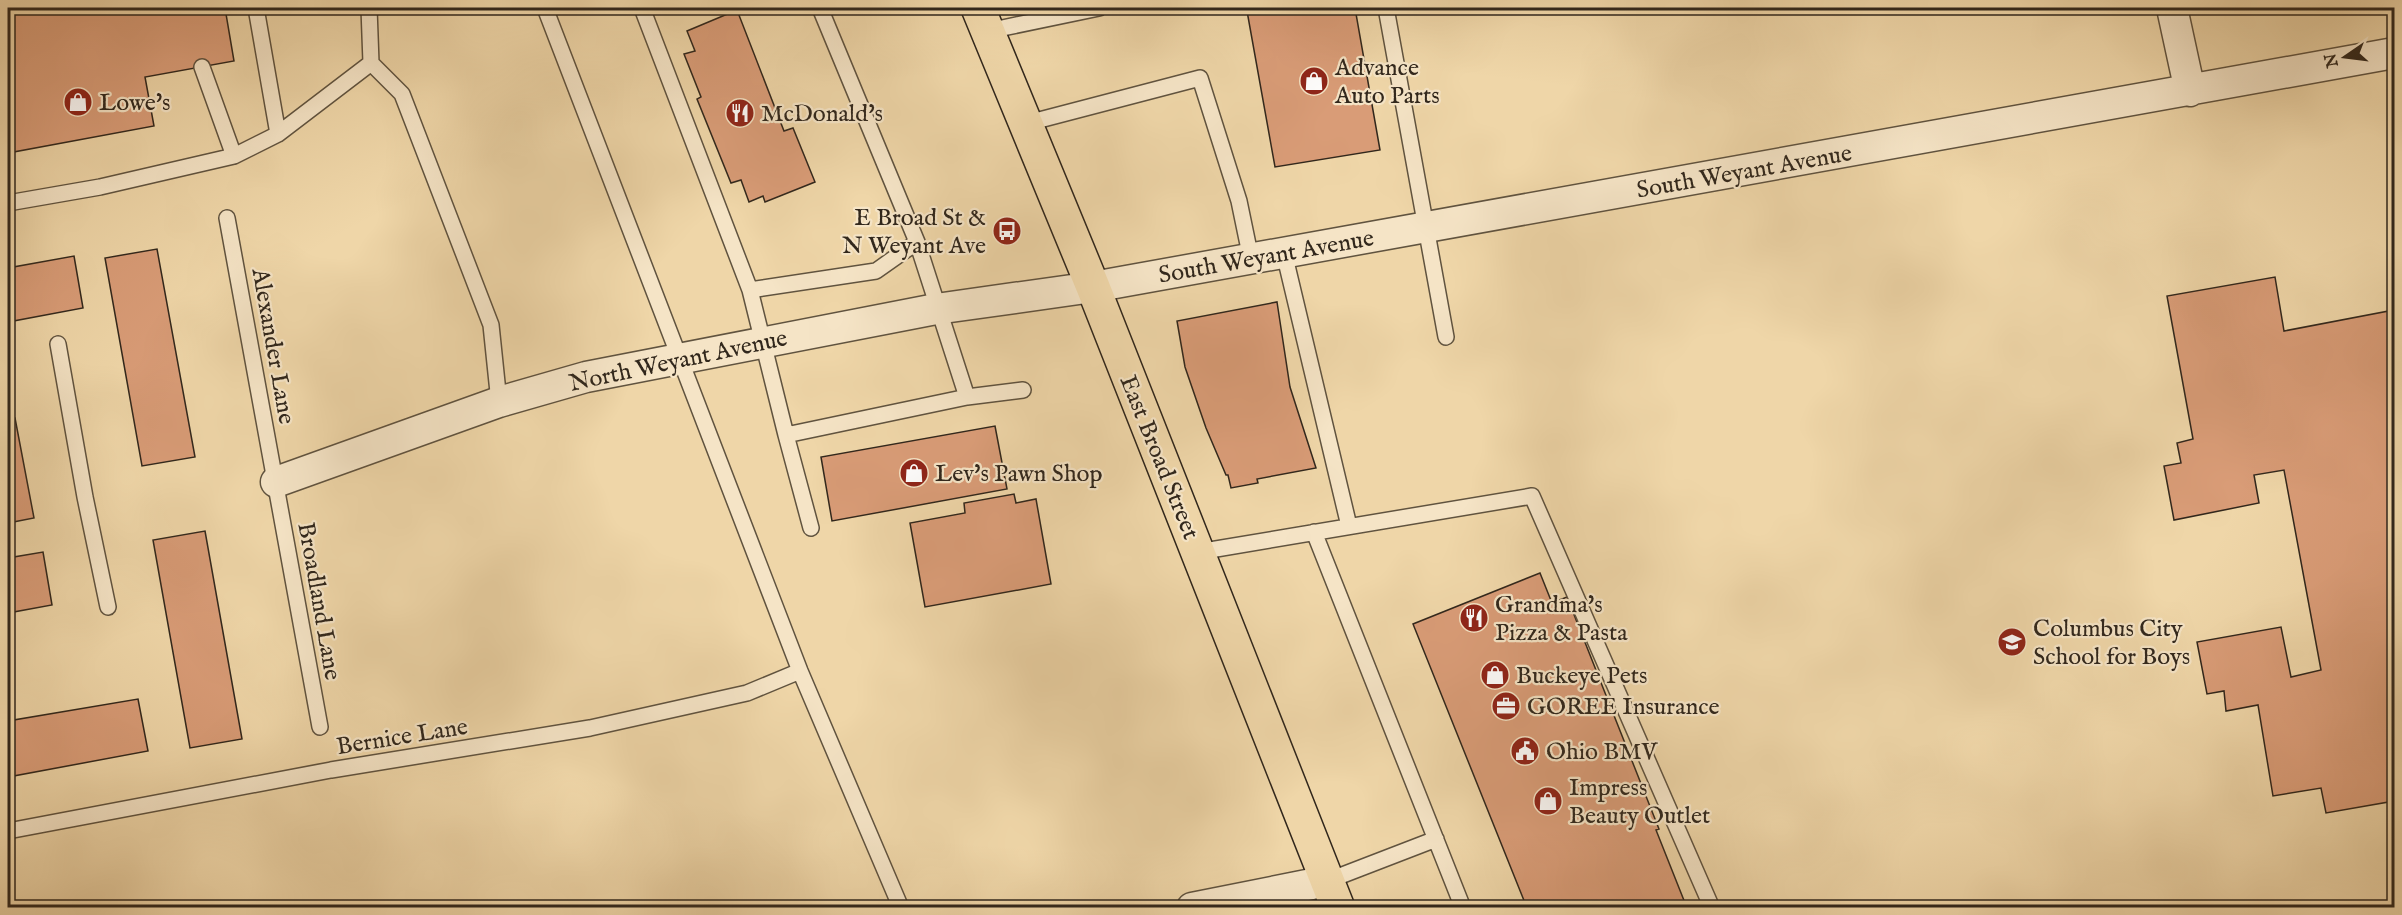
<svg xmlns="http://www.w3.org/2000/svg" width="2402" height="915" font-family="'IM FELL English',serif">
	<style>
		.building { fill: #d99c77; stroke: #31271c; stroke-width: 1.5 }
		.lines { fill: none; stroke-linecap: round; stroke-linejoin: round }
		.service-casing { stroke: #60533f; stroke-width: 18 }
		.minor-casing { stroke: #60533f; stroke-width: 33 }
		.primary-casing { stroke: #31271c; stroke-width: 36 }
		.service { stroke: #f5e4c6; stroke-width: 15 }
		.minor { stroke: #f5e4c6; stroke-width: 30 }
		.primary { stroke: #efd6a8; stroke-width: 33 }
		.labels { text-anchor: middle; stroke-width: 4.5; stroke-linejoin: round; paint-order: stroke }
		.poi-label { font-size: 24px; fill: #31271c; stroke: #f5e4c6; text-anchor: start }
		.street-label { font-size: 24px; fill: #31271c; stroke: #f5e4c6 }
	</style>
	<rect width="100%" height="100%" fill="#efd6a8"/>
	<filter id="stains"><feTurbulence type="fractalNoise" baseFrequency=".00333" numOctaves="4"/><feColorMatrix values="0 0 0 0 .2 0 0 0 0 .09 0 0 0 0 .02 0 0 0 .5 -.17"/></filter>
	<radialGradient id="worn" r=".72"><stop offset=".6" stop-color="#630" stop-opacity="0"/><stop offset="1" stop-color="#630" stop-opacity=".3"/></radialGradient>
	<!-- building -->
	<path class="building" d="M8 8H225L234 61 145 77 154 126 8 153Z
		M1265 8H1355L1380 150 1275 167 1247 11Z
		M737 10 784 131 793 128 815 182 765 202 763 196 749 202 741 180 731 183 697 99 701 97 684 54 695 51 687 31Z
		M157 249 195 457 142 466 105 258Z
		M74 256 83 308 8 322V268Z
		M2275 277 2284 331 2394 310V801L2326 813 2321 788 2273 796 2258 705 2226 711 2224 691 2207 694 2197 642 2281 627 2291 677 2321 670 2284 470 2254 475 2259 503 2174 520 2164 466 2181 463 2177 443 2193 439 2167 296Z
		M1277 302 1290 387 1316 468 1257 479 1258 483 1231 488 1228 475H1226L1206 428 1185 367 1177 321Z
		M15 418 34 518 8 523V419Z
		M995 426 1007 489 832 521 821 457Z
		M1014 494 1016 503 1036 499 1051 584 925 607 910 523 965 513 964 503Z
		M205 531 242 739 190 748 153 540Z
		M43 552 52 605 8 613V558Z
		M1540 573 1552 603 1567 597 1659 829 1656 830 1687 908H1527L1413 624Z
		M138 699 148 751 8 777V721Z"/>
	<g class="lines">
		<!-- service casing -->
		<g class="service-casing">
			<path id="service" d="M256 8 278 134
				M545 8 800 671 901 908
				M642 8 750 290 786 435
				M820 8 917 242 967 397
				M1386 8 1446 337
				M988 31 1099 8
				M371 63 402 94 491 325 499 402
				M202 67 234 156
				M1024 124 1200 78 1239 201 1251 259
				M8 203 100 187 234 156 278 134 371 63 369 8
				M227 218 320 727
				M1284 253 1349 526
				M750 290 876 271 917 242
				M58 344 85 497 108 607
				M811 528 786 435 967 397 1023 390
				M1314 532 1463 908
				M1198 552 1532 496 1712 908
				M8 831 331 770 590 728 747 693 800 671
				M1327 881 1436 839"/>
		</g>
		<!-- minor casing -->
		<g class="minor-casing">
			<path id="minor" d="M2172 8 2190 91
				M276 482 499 402 586 377 936 309 1093 287 2394 53
				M1192 908 1327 881"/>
		</g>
		<!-- primary casing -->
		<g class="primary-casing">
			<path id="primary" d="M978 8 1093 287 1338 908"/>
		</g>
		<!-- service -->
		<use href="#service" class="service"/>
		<!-- minor -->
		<use href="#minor" class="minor"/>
		<!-- primary -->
		<use href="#primary" class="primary"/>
	</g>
	<!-- icons -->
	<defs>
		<g id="shop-disc" transform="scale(1.5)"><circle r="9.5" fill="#8f2418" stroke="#f5e4c6"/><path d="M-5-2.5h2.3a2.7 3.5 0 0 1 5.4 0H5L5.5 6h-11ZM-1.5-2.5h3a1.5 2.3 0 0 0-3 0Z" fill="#fff"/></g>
		<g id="restaurant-disc" transform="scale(1.5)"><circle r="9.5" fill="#8f2418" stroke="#f5e4c6"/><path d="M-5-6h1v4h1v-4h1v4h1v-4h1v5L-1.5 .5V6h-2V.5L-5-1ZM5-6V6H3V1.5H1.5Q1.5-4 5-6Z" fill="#fff"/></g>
		<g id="bus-disc" transform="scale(1.5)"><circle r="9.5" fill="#8f2418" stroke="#f5e4c6"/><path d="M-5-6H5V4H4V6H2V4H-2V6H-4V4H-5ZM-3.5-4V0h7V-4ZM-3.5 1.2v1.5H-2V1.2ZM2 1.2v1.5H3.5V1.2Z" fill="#fff"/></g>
		<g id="school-disc" transform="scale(1.5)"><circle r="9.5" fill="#8f2418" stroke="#f5e4c6"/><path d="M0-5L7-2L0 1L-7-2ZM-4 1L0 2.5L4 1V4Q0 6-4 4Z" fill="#fff"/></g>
		<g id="office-disc" transform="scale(1.5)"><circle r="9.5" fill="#8f2418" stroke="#f5e4c6"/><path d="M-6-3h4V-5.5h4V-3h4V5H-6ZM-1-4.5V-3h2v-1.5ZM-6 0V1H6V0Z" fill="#fff"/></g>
		<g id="civic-disc" transform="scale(1.5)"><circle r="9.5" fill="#8f2418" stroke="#f5e4c6"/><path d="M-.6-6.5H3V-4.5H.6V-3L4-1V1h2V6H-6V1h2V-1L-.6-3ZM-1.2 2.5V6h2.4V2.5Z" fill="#fff"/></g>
	</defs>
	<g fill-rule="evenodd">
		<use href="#shop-disc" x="1314" y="81"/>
		<use href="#shop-disc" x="78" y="102"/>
		<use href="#restaurant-disc" x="740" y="113"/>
		<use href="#bus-disc" x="1007" y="231"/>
		<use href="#shop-disc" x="914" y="473"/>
		<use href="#restaurant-disc" x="1474" y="618"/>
		<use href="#school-disc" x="2012" y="642"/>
		<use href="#shop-disc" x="1495" y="675"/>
		<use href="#office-disc" x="1506" y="706"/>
		<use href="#civic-disc" x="1525" y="751"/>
		<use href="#shop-disc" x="1548" y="801"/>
	</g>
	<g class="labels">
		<!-- poi labels -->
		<g class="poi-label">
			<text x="1335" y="75">Advance<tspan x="1335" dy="28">Auto Parts</tspan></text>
			<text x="99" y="110">Lowe's</text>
			<text x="761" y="121">McDonald's</text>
			<text x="986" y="225" text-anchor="end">E Broad St &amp;<tspan x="986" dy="28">N Weyant Ave</tspan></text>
			<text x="935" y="481">Lev's Pawn Shop</text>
			<text x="1495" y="612">Grandma's<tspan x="1495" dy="28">Pizza &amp; Pasta</tspan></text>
			<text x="2033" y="636">Columbus City<tspan x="2033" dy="28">School for Boys</tspan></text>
			<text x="1516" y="683">Buckeye Pets</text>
			<text x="1527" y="714">GOREE Insurance</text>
			<text x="1546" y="759">Ohio BMV</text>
			<text x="1569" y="795">Impress<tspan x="1569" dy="28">Beauty Outlet</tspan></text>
		</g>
		<!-- street labels -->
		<g class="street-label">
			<text transform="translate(1744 171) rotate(-10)" y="8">South Weyant Avenue</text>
			<text transform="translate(1266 256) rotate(-10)" y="8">South Weyant Avenue</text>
			<text transform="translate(274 346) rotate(80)" y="8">Alexander Lane</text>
			<text transform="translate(678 360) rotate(-12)" y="8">North Weyant Avenue</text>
			<text transform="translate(1160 457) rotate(68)" y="8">East Broad Street</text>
			<text transform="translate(320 601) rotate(80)" y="8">Broadland Lane</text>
			<text transform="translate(402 736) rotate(-9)" y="8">Bernice Lane</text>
		</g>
	</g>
	<!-- margin -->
	<rect width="2402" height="915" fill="none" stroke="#efd6a8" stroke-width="30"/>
	<rect x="9" y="9" width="2384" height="897" fill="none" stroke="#31271c" stroke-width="3"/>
	<rect x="15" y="15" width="2372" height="885" fill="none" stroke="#31271c" stroke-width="1.5"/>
	<!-- north arrow -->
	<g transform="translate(2345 57) rotate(256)" stroke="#f5e4c6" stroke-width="4.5" paint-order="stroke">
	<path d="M0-4.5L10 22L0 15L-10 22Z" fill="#31271c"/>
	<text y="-9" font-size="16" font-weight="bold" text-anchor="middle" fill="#31271c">N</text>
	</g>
	<rect width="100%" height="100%" filter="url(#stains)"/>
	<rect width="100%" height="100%" fill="url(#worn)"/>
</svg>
